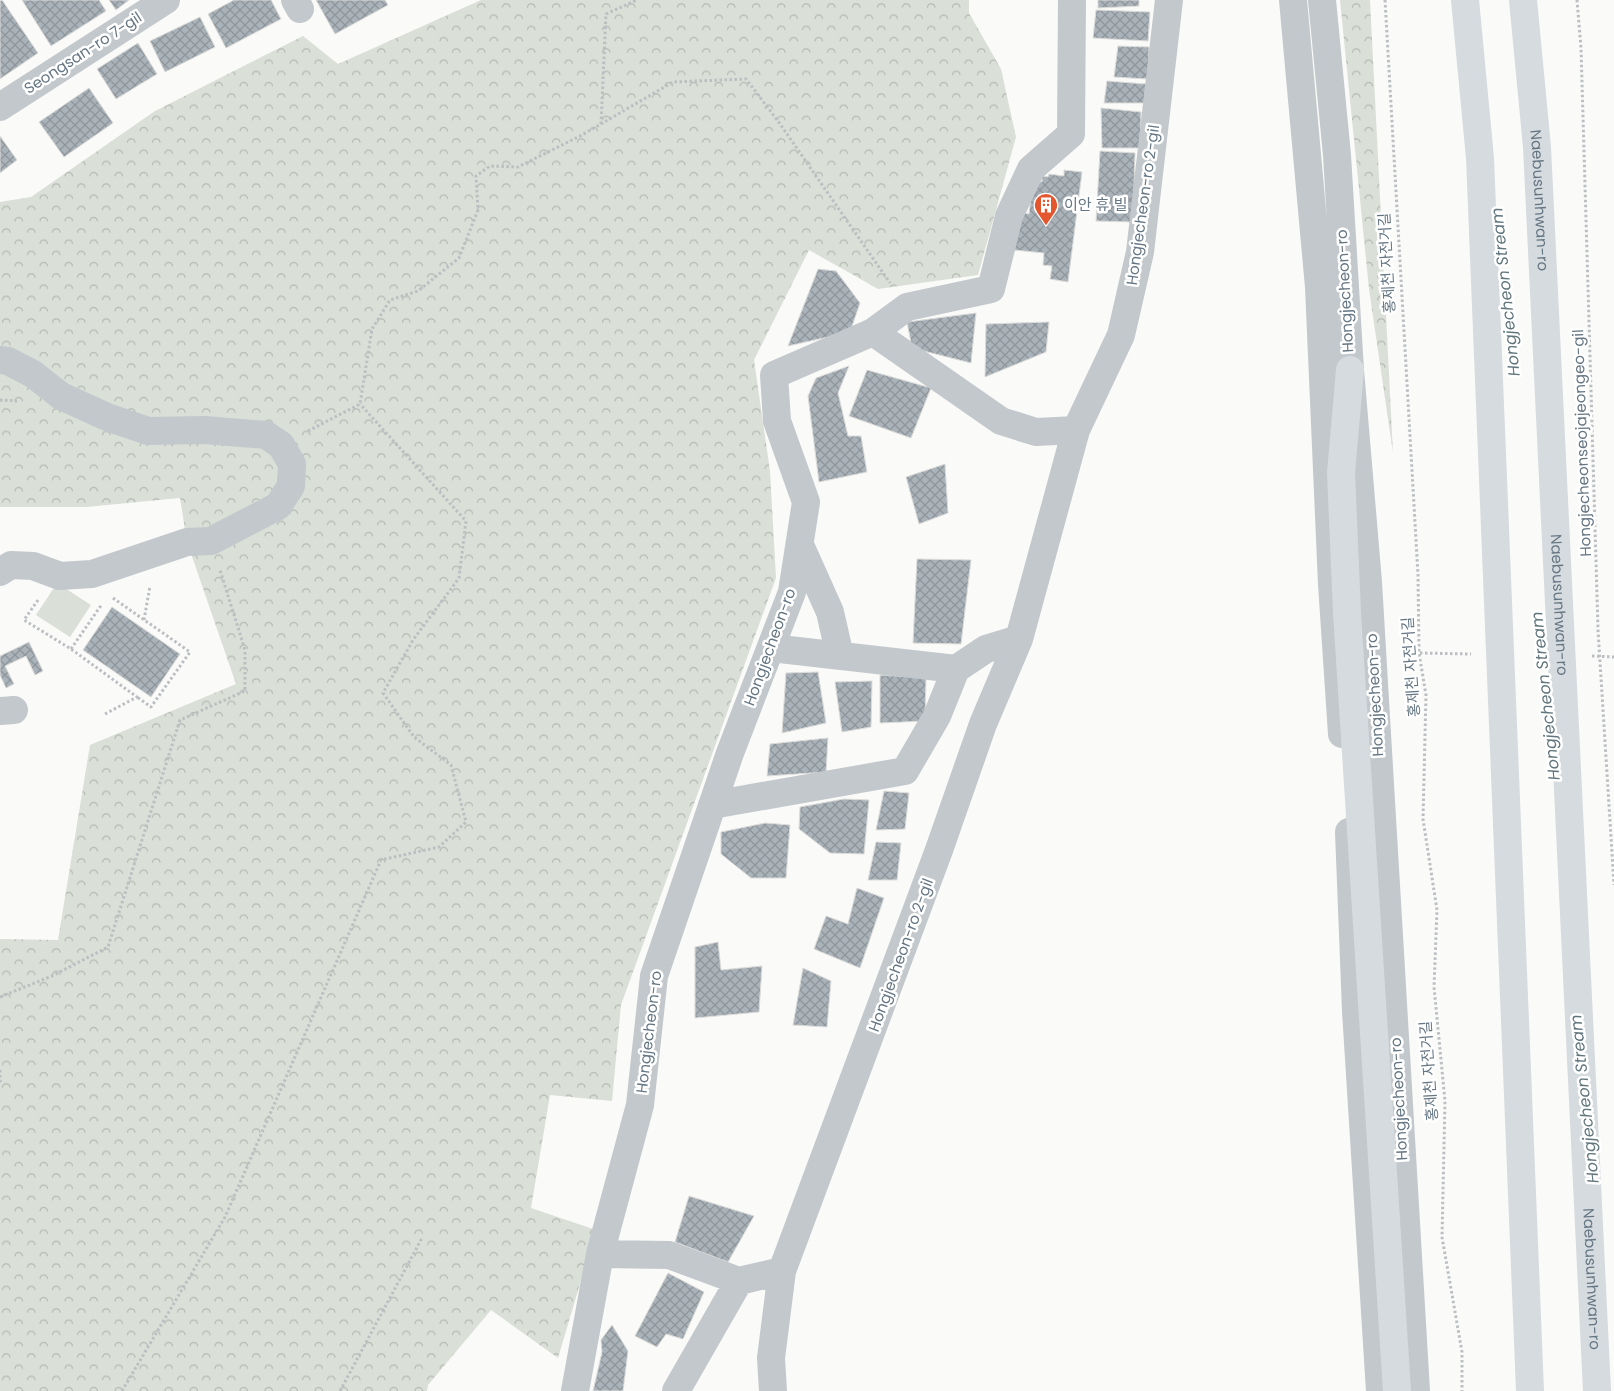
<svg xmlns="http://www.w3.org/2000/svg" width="1614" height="1391" font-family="Poppins,'Noto Sans KR',sans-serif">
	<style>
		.forest { fill: url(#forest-crowns) }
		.green { fill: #dadfd7 }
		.pier { fill: #fafaf8 }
		.building { fill: url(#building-cross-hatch); stroke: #dcdcda }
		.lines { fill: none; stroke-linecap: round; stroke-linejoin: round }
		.path { stroke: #bbbfc2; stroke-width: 3; stroke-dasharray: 2.5 2.5; stroke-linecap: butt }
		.minor { stroke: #c3c8cc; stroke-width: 28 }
		.highway { stroke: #d6dbdf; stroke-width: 28 }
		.labels { text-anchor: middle; stroke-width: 5; stroke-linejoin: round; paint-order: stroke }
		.street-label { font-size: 15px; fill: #657683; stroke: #fff }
		.poi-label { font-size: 15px; fill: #657683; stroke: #fff; text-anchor: start }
		.water-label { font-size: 16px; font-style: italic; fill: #60757c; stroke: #fff }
	</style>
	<defs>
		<pattern id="forest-crowns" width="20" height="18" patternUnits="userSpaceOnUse" patternTransform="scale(1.25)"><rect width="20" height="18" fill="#dadfd7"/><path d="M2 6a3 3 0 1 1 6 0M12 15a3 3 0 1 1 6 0" fill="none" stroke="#b4b9b4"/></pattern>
		<pattern id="building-cross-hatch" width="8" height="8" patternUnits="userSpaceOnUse" patternTransform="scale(1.25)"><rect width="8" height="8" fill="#aab3b9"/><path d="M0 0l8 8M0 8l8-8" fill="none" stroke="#8e969c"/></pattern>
	</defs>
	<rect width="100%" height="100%" fill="#fafaf8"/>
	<!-- forest -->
	<path class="forest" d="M481 0H969V13L1001 69 1016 137 978 275 878 289 809 250 754 360 770 471 776 578 621 1005 612 1101 550 1095 531 1208 596 1230 558 1358 491 1310 428 1385 427 1391H0V939L58 940 90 745 236 684 187 542 180 498 86 507H0V202L31 197 155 111 303 36 338 64Z
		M1340 0H1370L1393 453 1369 289Z"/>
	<!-- green -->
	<path class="green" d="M57 583 91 605 70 637 36 615Z"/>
	<!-- pier -->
	<path class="pier" d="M1437 0H1549L1571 651 1600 977 1614 1186V1391H1534L1490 648 1457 271 1455 171Z"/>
	<!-- building -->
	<path class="building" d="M2 0 38 53 0 79V1Z
		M22 0H99L106 11 51 46Z
		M109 0H129L116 10Z
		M234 0H271L281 19 226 48 208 14Z
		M316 0H385L388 5 335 34Z
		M1098 0H1139V6L1098 8Z
		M1096 10 1150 12 1148 41 1093 38Z
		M200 17 215 47 165 72 150 41Z
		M138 43 157 74 116 99 97 69Z
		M1118 46 1149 47 1148 79 1114 77Z
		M1107 81 1146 84 1144 103H1104Z
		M89 88 113 123 64 157 39 122Z
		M1101 108 1141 112 1140 148H1102Z
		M0 136 17 160 0 173Z
		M1100 151 1135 153 1133 222 1096 221Z
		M1064 170 1082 172 1068 282 1050 279 1052 266 1043 265 1044 253 1014 250 1019 212 1029 214 1033 181 1042 182V176L1048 177 1049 174 1064 176Z
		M818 269 836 271 860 303 850 332 788 346Z
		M976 313 971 363 912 348 907 322Z
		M1049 322 1046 352 985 377 986 324Z
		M849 366 838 393 848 436H861L867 472 819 482 808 396 816 378Z
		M867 370 931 388 911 438 849 416Z
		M945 464 948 513 919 524 906 477Z
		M917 559 971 560 961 644 913 643Z
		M112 607 180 654 151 697 83 650Z
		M29 642 43 671 35 675 26 656 5 666 14 684 6 688 0 675V656Z
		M818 672 826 723 782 733 786 673Z
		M880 675 926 678 925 721 880 723Z
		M872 681 871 727 842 732 835 682Z
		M828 738 826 772 767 776 770 744Z
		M884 791 909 793 905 829 876 830Z
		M844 799 869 800 864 854 830 853 799 829 800 807Z
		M765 823 790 825 786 878H751L721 854V832Z
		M876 842 901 843 897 880H868Z
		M857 888 884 898 860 968 814 949 826 916 848 924Z
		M718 942 721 970 762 966 759 1012 695 1018V947Z
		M803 968 831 981 827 1027 793 1025Z
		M689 1196 754 1216 728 1262 675 1242Z
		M668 1273 704 1292 683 1339 666 1334 657 1347 635 1336Z
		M612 1325 628 1351 623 1391H593L602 1352 601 1340Z"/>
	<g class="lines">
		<!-- path -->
		<path class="path" d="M1385 0 1418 575 1419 653 1426 695 1423 819 1437 910 1434 987 1445 1101 1442 1237 1462 1352V1391
			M1577 0 1581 48 1598 630 1614 885
			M601 124 606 14 637 0
			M0 400 17 401
			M308 431 360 404 372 329 390 300 418 291 459 258 478 210 476 176 490 166 518 167 582 135 673 82 746 79 778 121 890 283
			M113 598 190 652 151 707 137 697
			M38 600 24 620 71 649 137 697 105 714
			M144 620 150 586
			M71 649 102 604
			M1420 653 1471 654
			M1592 656 1614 657
			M0 997 52 976 108 947 180 720 245 691V650L220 570
			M0 1070V1083
			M122 1391 225 1217 381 860 439 847 466 822 451 765 414 737 383 693 413 640 459 578 466 521 360 404
			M340 1391 422 1238"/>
		<!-- minor -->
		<path class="minor" d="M295 0 300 9
			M1293 0 1319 287 1332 584 1342 734
			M1322 0 1337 155 1350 370 1368 582 1416 1391
			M0 107 166 0
			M873 332 1001 421 1036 432 1076 430
			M0 360 8 361 33 374 61 396 107 417 148 431 205 430 266 435 281 445 292 464 291 486 278 506 211 541 187 542 92 574 60 576 33 566 11 565 0 572
			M800 545 830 612 840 656
			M771 648 956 669
			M0 711 14 710
			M712 805 905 771 937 716 956 669 986 649 1019 639
			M1349 832 1356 1011 1380 1391
			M600 1254 669 1255 739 1281
			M575 1391 600 1254 640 1105 654 976 730 753 792 592 806 502 777 421 774 375 873 332 907 307 991 289 1009 216 1031 169 1071 134 1072 0
			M676 1391 739 1281 782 1271
			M773 1391 771 1358 782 1271 939 850 983 724 1019 639 1076 430 1121 335 1140 252 1169 0"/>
		<!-- highway -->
		<g class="highway">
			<path d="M1465 0 1480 158 1530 1391"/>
			<path id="s1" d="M1523 0 1537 147 1597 1391"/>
			<path d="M1350 370 1341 473 1347 613 1397 1391"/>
		</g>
	</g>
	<!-- icons -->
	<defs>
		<g id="building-pin" transform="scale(1.25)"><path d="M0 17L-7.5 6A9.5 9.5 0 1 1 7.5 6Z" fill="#e4572e" stroke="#fff"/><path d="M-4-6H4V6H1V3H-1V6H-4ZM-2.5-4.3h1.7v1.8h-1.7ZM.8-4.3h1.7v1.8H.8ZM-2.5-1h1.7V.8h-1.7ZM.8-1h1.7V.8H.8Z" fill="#fff"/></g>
	</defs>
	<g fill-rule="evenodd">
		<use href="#building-pin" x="1046" y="205"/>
	</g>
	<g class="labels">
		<!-- street labels -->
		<g class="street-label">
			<text transform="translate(83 53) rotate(-33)" y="5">Seongsan-ro 7-gil</text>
			<text dy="5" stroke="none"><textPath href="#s1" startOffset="201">Naebusunhwan-ro</textPath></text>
			<text transform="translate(1143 205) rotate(-82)" y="5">Hongjecheon-ro 2-gil</text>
			<text transform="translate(1387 263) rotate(-93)" y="5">홍제천 자전거길</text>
			<text transform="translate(1345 291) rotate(-93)" y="5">Hongjecheon-ro</text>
			<text transform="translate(1582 443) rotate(-92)" y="5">Hongjecheonseojajeongeo-gil</text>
			<text dy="5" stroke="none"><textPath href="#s1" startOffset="606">Naebusunhwan-ro</textPath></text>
			<text transform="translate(770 647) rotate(-70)" y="5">Hongjecheon-ro</text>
			<text transform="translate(1411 667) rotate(-94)" y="5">홍제천 자전거길</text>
			<text transform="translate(1375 695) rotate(-93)" y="5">Hongjecheon-ro</text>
			<text transform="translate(901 955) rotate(-70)" y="5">Hongjecheon-ro 2-gil</text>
			<text transform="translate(649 1032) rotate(-83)" y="5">Hongjecheon-ro</text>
			<text transform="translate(1429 1071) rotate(-94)" y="5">홍제천 자전거길</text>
			<text transform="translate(1399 1099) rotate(-93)" y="5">Hongjecheon-ro</text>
			<text dy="5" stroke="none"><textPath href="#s1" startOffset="1281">Naebusunhwan-ro</textPath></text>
		</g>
		<!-- poi labels -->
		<g class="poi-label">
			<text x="1064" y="210">이안 휴 빌</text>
		</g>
		<!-- water labels -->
		<g class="water-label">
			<text transform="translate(1505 292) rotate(-96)" y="6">Hongjecheon Stream</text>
			<text transform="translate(1545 696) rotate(-96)" y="6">Hongjecheon Stream</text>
			<text transform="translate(1584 1099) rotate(-96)" y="6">Hongjecheon Stream</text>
		</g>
	</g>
</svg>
